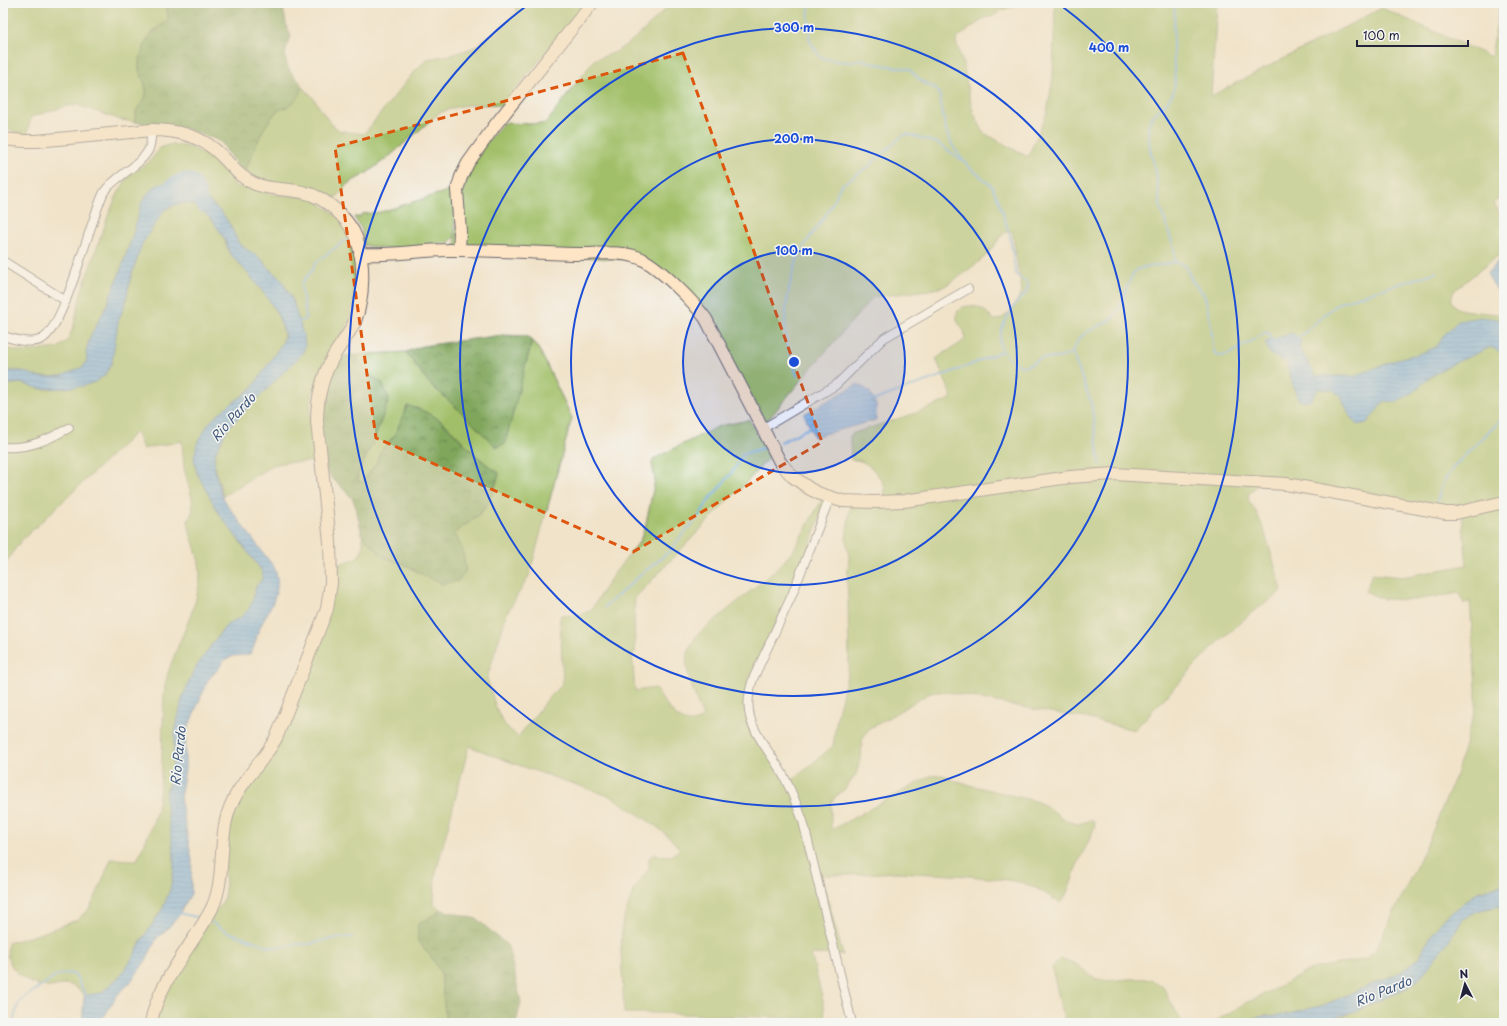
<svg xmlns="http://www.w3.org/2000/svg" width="1507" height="1026" font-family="'Playpen Sans',sans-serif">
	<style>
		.green { fill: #a1bf67; stroke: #627051 }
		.forest { fill: url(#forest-crowns); stroke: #51644c }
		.water { fill: url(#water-rules); stroke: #49678e }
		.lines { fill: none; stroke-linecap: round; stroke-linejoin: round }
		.stream { stroke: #70ace1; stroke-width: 2 }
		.river { stroke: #70ace1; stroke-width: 13 }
		.street-casing { stroke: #6a666d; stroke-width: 10 }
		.secondary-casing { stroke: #6a666d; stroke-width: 14 }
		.street { stroke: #fff; stroke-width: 8 }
		.secondary { stroke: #fde5c5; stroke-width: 12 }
		.marked { fill: none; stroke: #de560e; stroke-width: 3; stroke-dasharray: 8 5; stroke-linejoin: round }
		.ring { fill: none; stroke: #1d4ed8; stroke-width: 2 }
		.labels { text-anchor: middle; stroke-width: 3; stroke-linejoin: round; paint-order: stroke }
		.water-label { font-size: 13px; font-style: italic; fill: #41597d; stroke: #f6f6f2 }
		.centre { fill: #1d4ed8; stroke: #f6f6f2; stroke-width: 2 }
		.ring-label { font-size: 12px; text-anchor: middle; font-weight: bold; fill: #1d4ed8; stroke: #f6f6f2; stroke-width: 3; stroke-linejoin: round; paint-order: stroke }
	</style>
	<defs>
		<pattern id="forest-crowns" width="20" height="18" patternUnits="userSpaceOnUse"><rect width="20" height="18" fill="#80a65c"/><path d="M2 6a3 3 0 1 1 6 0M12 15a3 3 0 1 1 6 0" fill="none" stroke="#68874d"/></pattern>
		<pattern id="water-rules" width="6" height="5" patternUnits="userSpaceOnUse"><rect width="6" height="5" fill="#70ace1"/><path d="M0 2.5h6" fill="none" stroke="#5c8cb8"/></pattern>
	</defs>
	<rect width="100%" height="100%" fill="#f6f6f2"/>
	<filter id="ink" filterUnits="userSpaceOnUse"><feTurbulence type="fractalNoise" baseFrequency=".025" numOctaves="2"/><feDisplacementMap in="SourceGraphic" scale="8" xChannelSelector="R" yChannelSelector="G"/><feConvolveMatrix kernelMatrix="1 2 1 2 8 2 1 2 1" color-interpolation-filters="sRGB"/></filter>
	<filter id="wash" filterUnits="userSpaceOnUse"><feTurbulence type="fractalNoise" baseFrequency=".012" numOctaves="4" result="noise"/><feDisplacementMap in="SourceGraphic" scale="16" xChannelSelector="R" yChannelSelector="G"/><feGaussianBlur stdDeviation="0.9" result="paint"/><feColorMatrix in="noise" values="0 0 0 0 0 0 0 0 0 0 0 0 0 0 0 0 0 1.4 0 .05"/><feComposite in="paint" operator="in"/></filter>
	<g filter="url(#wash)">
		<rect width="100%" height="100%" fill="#f1e3ca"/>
		<!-- green -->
		<path class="green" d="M3 3H166C165 10 169 12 168 20 163 25 154 29 151 34 146 41 137 61 139 69 141 77 147 85 146 93 144 106 134 105 135 122L121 120 77 105 67 106 31 117 27 135 3 128Z
			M517 3H586L502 106 492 104 467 105 456 107 439 113 391 155 367 173 349 183 337 197H330L314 191 267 185 244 172 263 129 277 111 286 107 301 90 302 87 312 96 328 120 335 127 340 131 364 134 413 73 427 59 451 55 473 48 502 26 518 12 516 9Z
			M671 3H1023L1001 10 993 16 985 18 961 35 957 38 956 42 964 67 969 96 974 114 984 133 1028 157 1047 113 1053 77 1055 3H1217L1211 96 1382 8 1491 57 1500 3H1504V197L1497 201 1494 204 1504 219V251L1456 289 1453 293 1451 301 1457 308 1463 310 1504 315V884L1478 892 1472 896 1442 920 1425 945 1420 957 1401 972 1324 1005 1289 1014 1257 1017 1239 1023H1212L1242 1005 1281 986 1311 969 1365 959 1375 951 1428 842 1456 775 1476 707V688L1470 601 1464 604 1459 593 1415 600 1383 599 1365 591 1372 574 1402 577 1467 565 1461 508 1446 512 1258 484 1248 495 1249 502 1255 509 1264 530 1282 590 1276 596 1251 613 1213 647 1134 730 1085 718 1032 709 947 692H934L928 694 868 730 862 740 861 758 856 774 844 790 835 797 831 803V827L833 829 930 776 943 775 957 782 1035 801 1046 806 1061 817 1069 822 1078 824 1091 820 1094 822 1095 825C1091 839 1083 851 1078 863 1072 878 1071 887 1062 902H1059L1036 888 1023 883 1008 880 968 876 896 872 848 875H821L843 955 811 954 824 1005 825 1019 733 1016 657 1013H624L621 950 622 924 634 890 649 868V858L653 855 671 856 680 849 670 838 656 826 612 797 518 765 469 746 435 876 434 905 442 910 418 925V941L434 961 441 974 446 1023H156L162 999 191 948 223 901 226 884 224 865V847L238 798 273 753 337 566C342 562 346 562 352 560 364 556 364 544 362 535L383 557 404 564 425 576 442 584 463 551 455 534C460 527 466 525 473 520 489 508 494 492 499 473 477 460 462 439 444 423 436 416 417 411 407 406L395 435 380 452 377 461 371 471 362 483 360 482 358 479V473L372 445 389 399 382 383 368 374 355 355 406 352 429 383 458 409 526 364 532 340 535 343 542 355 572 418 529 576 507 613 487 678 496 708 505 725 518 737 550 696 563 683 560 620 561 615 573 616 585 613 591 610 613 575 640 541 646 524 655 480 652 464 653 459 719 426 749 420 770 456 738 492 731 497 635 598 634 615 635 650V653H632L635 691 655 688C661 698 675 720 688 722 693 723 698 720 703 718 698 702 684 672 687 656 689 649 693 643 696 636L777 569 793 551 821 501H825L801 572 750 678V720L788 784 833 746 837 717 849 667 848 599 847 581 849 557 846 538 851 500H883C884 495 886 490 884 485 881 477 870 465 863 462 859 460 855 460 851 460L850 436 854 433 916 413 951 399V394L936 359C945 351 956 348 965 339 966 328 959 328 957 319 954 304 973 304 982 309 987 312 991 317 994 320 1008 320 1015 303 1022 292L1012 231H1008L1003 234 986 256 962 275 943 287 929 290 873 297 806 374 768 420H765L696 308 641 260 454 251C459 219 460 183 478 155 485 144 495 133 503 123L543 124 547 122 594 60C601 57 611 55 617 51 638 38 654 21 671 3Z
			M168 145H179L192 148 223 164 236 187H246L271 194 313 198 340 218 357 251 356 282 354 304 350 319 322 367 312 395 310 412 316 462H287L273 465 223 496 215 470 214 459 216 451 228 428 303 352 305 346 301 327 293 301 281 279 271 271 261 259 239 244 230 225 222 213 190 184 170 182 157 185 149 192 142 202 131 241 119 275 106 307 91 335 86 351 87 360 83 367 62 376 47 377H40L21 371H3V347L21 352 58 348 68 340 74 325 81 293 108 216 116 197 129 175 149 162 160 148Z
			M454 189 455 237 448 243 384 249 364 245 362 236V230L354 217H360L362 214 381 212Z
			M183 203C201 202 216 223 223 237 226 242 227 247 229 252 233 258 239 263 243 268 258 285 288 318 283 342L253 387 209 423 218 512 262 571 263 575 261 581 256 586 253 599 249 609 240 618 233 621 226 626 215 640 193 672 178 719 175 733 172 772 167 789 174 854V870L170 890 163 908 142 940 134 956 120 976 101 993 85 996C82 993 78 988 73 986 65 982 58 987 49 987 33 987 13 974 8 958 7 953 7 948 8 943L39 934 77 920 90 908 98 891 111 859 137 860C145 842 155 823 158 803 162 777 162 750 163 724 164 709 163 695 166 681 174 647 199 609 200 574 200 555 190 539 188 521L193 510 192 498 184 468 182 441 143 449 136 432 20 542 3 567V385L21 383 42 389 64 388 95 382 105 375 112 362 118 322 125 304 131 276 142 244 164 210 174 205Z
			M1504 904V1023H1319L1358 1010 1410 986 1419 979 1432 962 1449 940 1463 919 1476 911 1500 906Z
			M1060 959C1066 961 1074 962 1080 967 1085 971 1090 977 1097 979 1118 985 1145 970 1163 987L1182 1023H1065L1052 968Z"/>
		<!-- forest -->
		<path class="forest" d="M166 3H184L188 6 194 4 195 3H282L287 27 291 37C281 56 285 68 300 82 305 93 296 101 287 107 283 109 279 109 276 112 260 129 255 152 244 172L233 161 222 143 215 139 186 129 135 122C134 105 144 106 146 93 147 85 141 77 139 69 137 61 146 41 151 34 154 29 163 25 168 20 169 12 165 10 166 3Z
			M502 335 527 336 532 340 505 444 496 447 458 409 429 383 406 352 422 346Z
			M355 355 368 374 382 383 389 399 372 445 358 473V479L360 482H362L371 471 377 461 380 452 395 435 407 406C412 406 415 408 419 409 427 413 437 417 443 423 462 439 477 460 499 473 494 491 489 508 473 520 466 525 460 527 455 533L463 551 466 571 458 581 442 584 425 576 404 564 383 557 362 535 356 507 352 498 329 475 326 469 320 412 324 388 339 356Z
			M442 910 477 919 508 946 521 1002 516 1023H446L441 974 434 961 418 941V924Z"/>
		<!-- water -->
		<path class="water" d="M176 182 190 184 195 188 222 213 230 225 239 244 261 259 271 271 281 279 293 301 304 338 305 346 303 352 298 358 228 428 216 451 214 459 215 470 221 493 228 506 274 567C285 592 267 610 258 632 256 639 255 646 251 653L247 655 232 656 224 660 219 668 208 680 188 728 186 734 185 769 180 798 192 860 191 894 177 918 168 928 157 938 145 962 129 984 118 994 100 1023H82L84 997 87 995 101 993 120 976 134 956 142 940 163 908 170 890 174 870V854L165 799 172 772 175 733 182 699 193 672 215 640 226 626 233 621 240 618 249 609 253 599 256 586 261 581 263 575 262 571 218 512 197 473 194 458 197 444 209 423 225 408 241 397 253 387 283 342 285 336 284 331 277 313 269 300 252 278 229 252 225 239 213 221 197 206 191 204 183 203 174 205 164 210 142 244 131 276 125 304 118 322 112 362 105 375 95 382 83 386 64 388 42 389 21 383 3 385V371H21L40 377H47L62 376 83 367 87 360 86 351 91 335 106 307 119 275 131 241 142 202 149 192 157 185Z
			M1504 258V296L1496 289 1487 274 1499 260Z
			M1481 317 1497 319 1504 322V352L1503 354 1491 347 1450 365 1430 377 1417 389 1398 402 1384 401 1367 423 1357 425 1348 412 1341 396 1333 390 1318 389 1310 401H1300L1294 389 1286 362 1270 354 1265 342 1293 333 1301 341 1299 348 1316 376H1355L1401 358 1422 353 1436 347 1445 334 1458 321Z
			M858 384 869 391 876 405V420L814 437 804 414Z
			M1504 884V904L1500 906 1476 911 1463 919 1449 940 1419 979 1410 986 1358 1010 1319 1023H1239L1257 1017 1289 1014 1324 1005 1401 972 1420 957 1425 945 1442 920 1472 896 1478 892Z"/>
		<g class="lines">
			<!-- stream -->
			<path class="stream" d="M811 3C805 15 812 25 809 39L820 57 835 61 849 62 861 59 876 64 909 69 921 81 936 89 939 93 946 131 954 148 968 166 992 186 998 199 1010 236 1016 275 1026 282 1028 286C1027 295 1021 297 1016 303 1009 313 1001 326 1000 338 999 350 1006 357 1015 363 1027 371 1030 362 1040 359 1050 356 1058 361 1069 354 1076 350 1076 340 1083 335 1093 327 1107 325 1116 314 1125 302 1128 275 1138 269L1175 262 1185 265 1192 281 1205 296 1211 326 1214 352 1218 356 1228 355 1266 332 1269 334 1272 341
				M1175 3 1173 48 1175 82 1173 93 1167 102 1151 118 1148 127 1150 150 1156 172 1160 206 1174 248 1175 262
				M297 323 305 319 306 316 301 286C304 276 313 273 315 263L346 240
				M1297 339 1332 308 1341 302 1437 272
				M1072 352 1091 402 1100 465
				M797 376C793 361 786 344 785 329 785 305 791 266 804 246 818 224 832 211 840 186L869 166 902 136 907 134 937 143 962 160
				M872 401 968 366 1002 351
				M781 442 811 427
				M1437 505C1439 488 1445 478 1455 465L1504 417
				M605 607 638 577 671 550 682 535 697 519 709 500 734 470 743 454 767 447
				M178 913 201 918
				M211 922 225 931 271 947H283L294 944H310L329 939 352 937
				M13 1023 18 1004 23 998 58 975 70 973 76 976 87 998"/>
			<!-- river -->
			<path class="river" d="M162 193C171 185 189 170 197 187 200 193 200 200 203 206"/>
		</g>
	</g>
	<g filter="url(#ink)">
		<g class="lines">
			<!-- street casing -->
			<g class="street-casing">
				<path id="street" d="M3 261 66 301
					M3 336C14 339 31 345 42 339 65 327 90 220 104 192 115 176 138 168 148 151 151 145 151 137 152 130
					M762 429 836 385 884 338 968 289
					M3 447C28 449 48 440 69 428
					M830 497 792 595 753 679C738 723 763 739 782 773 791 789 797 805 803 821L852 1023"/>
			</g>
			<!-- secondary casing -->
			<g class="secondary-casing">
				<path id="secondary" d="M3 139 24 141H37L152 130C178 130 202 136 221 155 232 166 240 178 255 184 276 192 299 187 319 198 334 206 350 222 356 237 365 261 364 298 355 321 350 332 343 342 336 352 323 373 317 396 317 421L330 542 331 583 327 609 277 736C263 764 238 782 228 813 218 844 226 878 212 908 194 944 157 983 151 1023
					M459 250 460 231 457 190 461 177 468 163 496 124 592 3
					M360 254C389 256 419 250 448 250 490 249 531 253 573 254 595 255 621 249 642 259 661 269 693 301 706 319L780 462 792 476 810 489 820 494 842 501 875 502 904 501 1070 477 1114 474 1286 484 1446 513H1456L1504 502"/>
			</g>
			<!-- street -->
			<use href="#street" class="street"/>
			<!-- secondary -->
			<use href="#secondary" class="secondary"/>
		</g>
	</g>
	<!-- marked area -->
	<path d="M0 0H1507V1026H0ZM683 53 822 442 633 552 376 438 335 147Z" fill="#f1e3ca" fill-opacity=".55" fill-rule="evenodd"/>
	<path class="marked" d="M683 53 822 442 633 552 376 438 335 147Z"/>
	<!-- distance rings -->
	<circle cx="794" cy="362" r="111" fill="#1d4ed8" fill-opacity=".12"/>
	<g class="ring">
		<circle cx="794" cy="362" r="111"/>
		<circle cx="794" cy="362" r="223"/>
		<circle cx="794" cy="362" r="334"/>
		<path d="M1059 4A445 445 0 1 1 529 4"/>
	</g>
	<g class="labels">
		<!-- water labels -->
		<g class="water-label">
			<text transform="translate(233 417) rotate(-48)" y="5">Rio Pardo</text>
			<text transform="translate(178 756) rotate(-84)" y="5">Rio Pardo</text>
			<text transform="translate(1383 991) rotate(-22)" y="5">Rio Pardo</text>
		</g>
	</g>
	<circle cx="794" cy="362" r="6" class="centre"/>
	<g class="ring-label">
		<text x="794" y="32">300 m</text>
		<text x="1109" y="52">400 m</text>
		<text x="794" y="143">200 m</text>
		<text x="794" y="255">100 m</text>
	</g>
	<!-- margin -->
	<rect width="1507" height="1026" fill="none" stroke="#f6f6f2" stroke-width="16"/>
	<!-- north arrow -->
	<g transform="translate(1465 984) rotate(354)" stroke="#f6f6f2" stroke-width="3" paint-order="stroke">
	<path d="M0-3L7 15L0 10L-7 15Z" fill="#22223b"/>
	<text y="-6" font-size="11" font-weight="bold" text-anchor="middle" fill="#22223b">N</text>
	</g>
	<!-- scale -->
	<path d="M1357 40v6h111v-6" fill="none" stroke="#22223b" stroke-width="2"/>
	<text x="1363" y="40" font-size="12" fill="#22223b" stroke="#f6f6f2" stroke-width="3" paint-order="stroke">100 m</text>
</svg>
